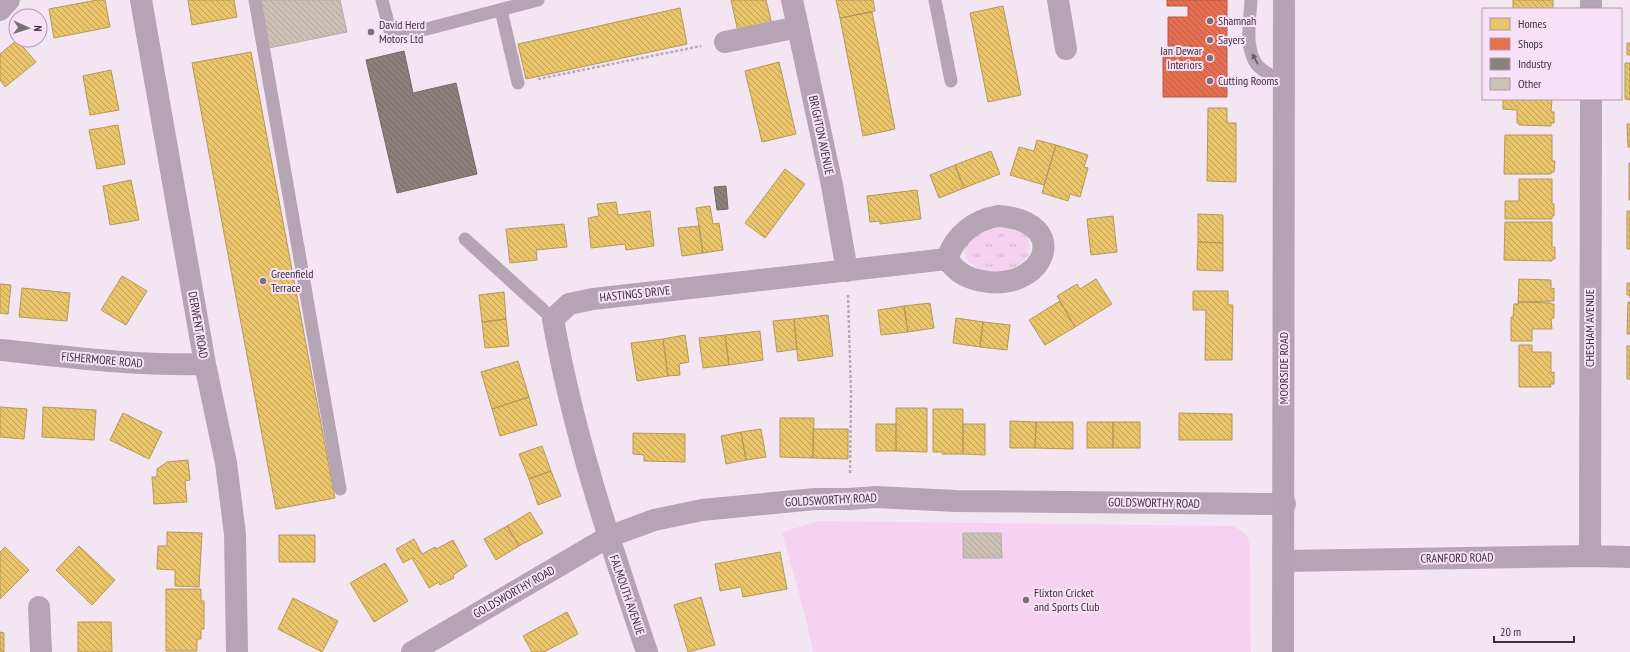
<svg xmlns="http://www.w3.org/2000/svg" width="1630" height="652" font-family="'PT Sans Narrow',sans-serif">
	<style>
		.grass { fill: url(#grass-tufts) }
		.pitch { fill: #f5d2f2 }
		.homes { fill: url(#homes-back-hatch); stroke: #b4985b }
		.shops { fill: url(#shops-back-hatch); stroke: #b35c4a }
		.industry { fill: url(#industry-back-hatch); stroke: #726968 }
		.building { fill: url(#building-back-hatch); stroke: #b5aeae }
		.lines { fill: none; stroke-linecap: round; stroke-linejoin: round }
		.path { stroke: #b8acb7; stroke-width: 2.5; stroke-dasharray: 3 2; stroke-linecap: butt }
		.lane { stroke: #b5a5b4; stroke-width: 13 }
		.street { stroke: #b5a5b4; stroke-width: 22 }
		.secondary { stroke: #b4a4b3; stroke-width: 22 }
		.oneway { fill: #655a64 }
		.poi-dot { fill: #7b707a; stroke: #f8e1f6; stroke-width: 1.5 }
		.labels { text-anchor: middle; stroke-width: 4; stroke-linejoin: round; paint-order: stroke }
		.poi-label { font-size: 12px; fill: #3a3139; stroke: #f8e1f6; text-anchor: start }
		.street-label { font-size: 12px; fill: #3a3139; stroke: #f8e1f6 }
	</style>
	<defs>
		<pattern id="grass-tufts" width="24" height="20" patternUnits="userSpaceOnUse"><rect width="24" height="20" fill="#f5d2f2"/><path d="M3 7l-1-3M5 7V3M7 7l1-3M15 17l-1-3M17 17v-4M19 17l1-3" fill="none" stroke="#d3b5d0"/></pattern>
		<pattern id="homes-back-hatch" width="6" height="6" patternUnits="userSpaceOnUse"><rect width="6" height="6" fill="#e9c46a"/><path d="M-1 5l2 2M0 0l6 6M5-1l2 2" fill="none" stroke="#bea058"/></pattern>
		<pattern id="shops-back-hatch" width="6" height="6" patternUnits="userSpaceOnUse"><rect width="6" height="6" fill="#e76f51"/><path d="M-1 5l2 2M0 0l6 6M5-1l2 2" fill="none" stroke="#bc5c44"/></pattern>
		<pattern id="industry-back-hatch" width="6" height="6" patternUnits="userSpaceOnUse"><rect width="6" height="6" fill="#8a817c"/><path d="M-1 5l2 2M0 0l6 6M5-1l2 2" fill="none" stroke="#726a67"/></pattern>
		<pattern id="building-back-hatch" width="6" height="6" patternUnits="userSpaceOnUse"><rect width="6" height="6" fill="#ccc1b6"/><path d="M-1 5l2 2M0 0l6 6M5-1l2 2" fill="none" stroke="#b0a69d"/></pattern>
	</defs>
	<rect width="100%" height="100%" fill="#f3e6f2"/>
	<!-- grass -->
	<path class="grass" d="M1005 227 1026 234C1049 272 965 290 964 247 976 234 988 228 1005 227Z"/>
	<!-- pitch -->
	<path class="pitch" d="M819 521 1234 526 1247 535 1250 547 1251 652H813L805 615 782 532Z"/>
	<!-- homes -->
	<path class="homes" d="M97 0H105L110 27 54 38 49 9Z
		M188 0H234L237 17 192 25Z
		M731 0H766L772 24 738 32Z
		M836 0H873L875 11 840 18Z
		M1513 0H1553V9H1513Z
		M1003 6 1021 95 988 102 970 13Z
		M680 8 687 44 526 79 518 44Z
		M872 12 895 129 863 136 840 18Z
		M17 40 36 62 5 87 0 80V54Z
		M1627 43H1630V55H1627Z
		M251 52 335 498 276 509 192 63Z
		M779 62 796 134 762 142 745 71Z
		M1625 63H1630V100L1625 99Z
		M111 70 119 110 90 115 83 76Z
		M1503 99H1552L1551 112H1554V123H1551V126L1519 125V123H1517V110L1503 109Z
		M1208 108H1227V123H1236V182L1207 181Z
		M1627 124H1630V147H1628Z
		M118 125 125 164 97 169 89 130Z
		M1505 135H1552V161H1555L1554 172H1551V174H1504Z
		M1037 140 1056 145 1044 185 1010 175 1019 147 1034 151Z
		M1056 145 1088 155 1084 167 1088 168 1080 197 1070 194 1068 201 1042 193Z
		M991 151 1000 174 964 188 955 165Z
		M1629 163H1630V200H1629Z
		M955 165 964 188 939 198 930 175Z
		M785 169 805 184 765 238 745 223Z
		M1519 179H1552V204H1554V216H1552V219H1505V201H1519Z
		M131 180 139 220 110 225 103 186Z
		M917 190 921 219 880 224V221L870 222 867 196Z
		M616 202 618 215 650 211 654 246 626 250 625 244 591 248 588 218 599 216 597 204Z
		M710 206 713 224 719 223 723 250 703 253 696 208Z
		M1627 211H1630V249H1627Z
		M1198 214 1223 215V243L1198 242Z
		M1113 216 1117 252 1091 255 1087 219Z
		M1505 222H1552V247H1555V259H1552V261L1504 260Z
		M564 224 567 247 536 250 537 260 510 263 506 229Z
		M699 226 703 253 682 256 678 228Z
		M1198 242 1223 243V271L1197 270Z
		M122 276 147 291 126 325 101 310Z
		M1096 279 1112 304 1075 327 1057 296 1077 284 1080 289Z
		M1519 279 1551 280V289L1554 288V301L1518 302Z
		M1627 283H1630V298V295H1627Z
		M0 284 11 285 8 314 0 313Z
		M22 288 70 293 67 321 19 317Z
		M1193 291H1228V305H1233L1232 360H1205L1206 310H1193Z
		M504 292 506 319 482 322 479 295Z
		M1060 301 1075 327 1045 345 1029 320Z
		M1518 302 1551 303V304H1554V318L1551 319 1552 329H1532V341H1511V317H1513L1514 304H1519Z
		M1628 302H1630V334H1627Z
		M930 303 934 328 908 332 904 306Z
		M904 306 908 332 881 335 878 310Z
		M828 315 833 356 798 361 794 319Z
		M956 318 983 322 980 347 953 343Z
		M506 319 509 346 485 348 482 322Z
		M794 319 797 349 777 352 773 321Z
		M983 322 1010 325 1007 350 980 347Z
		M760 331 763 360 729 365 725 335Z
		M685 335 689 362 679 364 680 375 668 376 663 339Z
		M725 335 729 365 703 368 699 338Z
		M663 339 668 376 637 381 631 343Z
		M1519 345H1532V352H1551V373L1554 372V384H1550L1551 387H1519Z
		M1627 346H1630V379H1627Z
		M518 361 529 397 492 409 481 372Z
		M529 397 537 425 500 436 492 409Z
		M0 407 27 409 24 439 0 437Z
		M43 407 96 410 94 440 42 437Z
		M896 408H927V452L896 451Z
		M933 409H963V454H942V452H933Z
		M123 413 162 432 149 459 110 440Z
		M1179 413 1232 414V440H1179Z
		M780 418H814L813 458 780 457Z
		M1010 421 1036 422 1035 448H1010Z
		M1036 422H1073V449L1035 448Z
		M1087 422H1113V448H1087Z
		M1113 422H1140V448H1113Z
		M876 424H896V451H876Z
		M963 424H985V455L963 454Z
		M761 429 766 457 746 460 741 432Z
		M813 429H848V459L813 458Z
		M741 432 746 460 726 464 721 436Z
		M633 433 685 434V462L644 461V455L633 454Z
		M542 446 551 471 529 479 519 454Z
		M188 460 190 480 185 481 187 502 154 504 152 477H157V469L167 462Z
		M551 471 561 496 538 505 529 479Z
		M530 512 543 533 519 546 507 526Z
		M507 526 519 546 496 560 484 539Z
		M167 532 202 533 199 587 175 586V570L157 569 158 546H167Z
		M279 535H315V562H279Z
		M414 539 422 554 435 547 436 549 453 540 467 566 453 575 454 578 440 585 439 582 429 588 412 558 403 563 396 549Z
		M79 546 115 580 92 605 56 570Z
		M5 547 29 570 0 599V552Z
		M780 552 787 589 743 597 741 587 720 591 715 564Z
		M385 563 408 601 374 622 350 583Z
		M166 589H201V601H204V629H201V639H197V651H166Z
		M701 597 715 645 688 652 674 605Z
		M293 598 338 621 322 652 278 629Z
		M567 612 578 634 544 652H532L523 636Z
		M78 622H111L112 652H78Z
		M0 632 4 633V652H0Z"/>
	<!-- shops -->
	<path class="shops" d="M1167 0H1227V97H1163V52H1191V46H1168V17H1188V6H1167Z"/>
	<!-- industry -->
	<path class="industry" d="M404 51 413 93 456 83 477 174 397 193 366 60Z
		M726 186 728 209 717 210 714 187Z"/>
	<!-- building -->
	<path class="building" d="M259 0H340L347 32 269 48Z
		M963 533H1001L1002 558H963Z"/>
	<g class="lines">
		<!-- path -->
		<path class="path" d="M538 79 701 46
			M848 295 851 393 850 474"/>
		<!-- lane -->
		<path class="lane" d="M255 0 340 489
			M382 0 392 38 538 0
			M935 0 951 81
			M1251 0C1250 20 1244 50 1258 66 1265 73 1276 78 1284 84
			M501 10 518 83
			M465 239 553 319"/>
		<!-- street -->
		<path class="street" d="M141 0 205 364 226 463 235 534 237 652
			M792 0 832 185 847 271
			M1058 0 1066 49
			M1591 9V0
			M0 10 9 0
			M725 42 798 27
			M998 216C1074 221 1045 293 982 281 966 278 956 272 947 259 955 235 974 220 998 216Z
			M0 350C68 357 136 366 205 364
			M1590 556 1591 99
			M1284 561 1590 556 1630 557
			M39 607 41 652
			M412 652 608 537 654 520 702 510 815 499H850L876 497 955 501 1285 504
			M647 652C610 543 573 433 553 319L569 304 593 299 947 259"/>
		<!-- secondary -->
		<path class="secondary" d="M1283 652 1284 0"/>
	</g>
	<!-- one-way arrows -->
	<defs><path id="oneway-solid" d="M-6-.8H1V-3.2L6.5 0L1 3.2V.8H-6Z"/></defs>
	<use class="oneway" href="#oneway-solid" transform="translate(1255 59) rotate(-119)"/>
	<!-- markers -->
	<g class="poi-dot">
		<circle cx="1210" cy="21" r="4"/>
		<circle cx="371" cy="32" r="4"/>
		<circle cx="1210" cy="40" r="4"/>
		<circle cx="1210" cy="58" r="4"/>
		<circle cx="1210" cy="81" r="4"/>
		<circle cx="263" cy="281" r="4"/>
		<circle cx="1026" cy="600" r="4"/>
	</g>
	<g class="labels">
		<!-- poi labels -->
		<g class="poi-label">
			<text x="1218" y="25">Shamnah</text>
			<text x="379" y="29">David Herd<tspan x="379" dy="14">Motors Ltd</tspan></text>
			<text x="1218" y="44">Sayers</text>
			<text x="1202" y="55" text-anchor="end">Ian Dewar<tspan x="1202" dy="14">Interiors</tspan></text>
			<text x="1218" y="85">Cutting Rooms</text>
			<text x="271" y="278">Greenfield<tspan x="271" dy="14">Terrace</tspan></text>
			<text x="1034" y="597">Flixton Cricket<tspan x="1034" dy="14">and Sports Club</tspan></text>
		</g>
		<!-- street labels -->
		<g class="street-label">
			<text transform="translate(821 135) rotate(78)" y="4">BRIGHTON AVENUE</text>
			<text transform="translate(635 294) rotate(-6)" y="4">HASTINGS DRIVE</text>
			<text transform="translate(198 325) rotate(80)" y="4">DERWENT ROAD</text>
			<text transform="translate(1590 328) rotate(-90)" y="4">CHESHAM AVENUE</text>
			<text transform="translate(102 360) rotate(5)" y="4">FISHERMORE ROAD</text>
			<text transform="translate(1284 368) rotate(-90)" y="4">MOORSIDE ROAD</text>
			<text transform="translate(831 500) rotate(-3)" y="4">GOLDSWORTHY ROAD</text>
			<text transform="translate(1154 503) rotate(1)" y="4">GOLDSWORTHY ROAD</text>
			<text transform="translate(1457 558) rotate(-1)" y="4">CRANFORD ROAD</text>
			<text transform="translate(514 592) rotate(-30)" y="4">GOLDSWORTHY ROAD</text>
			<text transform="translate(627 595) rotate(71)" y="4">FALMOUTH AVENUE</text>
		</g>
	</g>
	<!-- legend -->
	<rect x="1482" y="8" width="140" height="92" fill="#f8e1f6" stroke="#ac9baa"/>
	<rect x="1490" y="18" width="20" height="12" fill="#e9c46a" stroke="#ac9baa"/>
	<text x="1518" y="28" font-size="12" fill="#3a3139">Homes</text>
	<rect x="1490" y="38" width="20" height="12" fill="#e76f51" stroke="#ac9baa"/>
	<text x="1518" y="48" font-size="12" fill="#3a3139">Shops</text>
	<rect x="1490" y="58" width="20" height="12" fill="#8a817c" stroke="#ac9baa"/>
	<text x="1518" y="68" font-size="12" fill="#3a3139">Industry</text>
	<rect x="1490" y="78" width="20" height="12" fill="#ccc1b6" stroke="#ac9baa"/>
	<text x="1518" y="88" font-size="12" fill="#3a3139">Other</text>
	<!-- north arrow -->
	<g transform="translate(28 28) rotate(93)"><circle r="19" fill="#f8e1f6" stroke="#ac9baa"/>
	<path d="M0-3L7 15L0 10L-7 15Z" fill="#7b707a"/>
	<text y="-6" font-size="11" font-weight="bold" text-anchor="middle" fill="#3a3139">N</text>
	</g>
	<!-- scale -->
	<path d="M1494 636v6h80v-6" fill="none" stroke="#3a3139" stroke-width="2"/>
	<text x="1500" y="636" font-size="12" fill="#3a3139" stroke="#f8e1f6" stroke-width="3" paint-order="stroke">20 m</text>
</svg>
